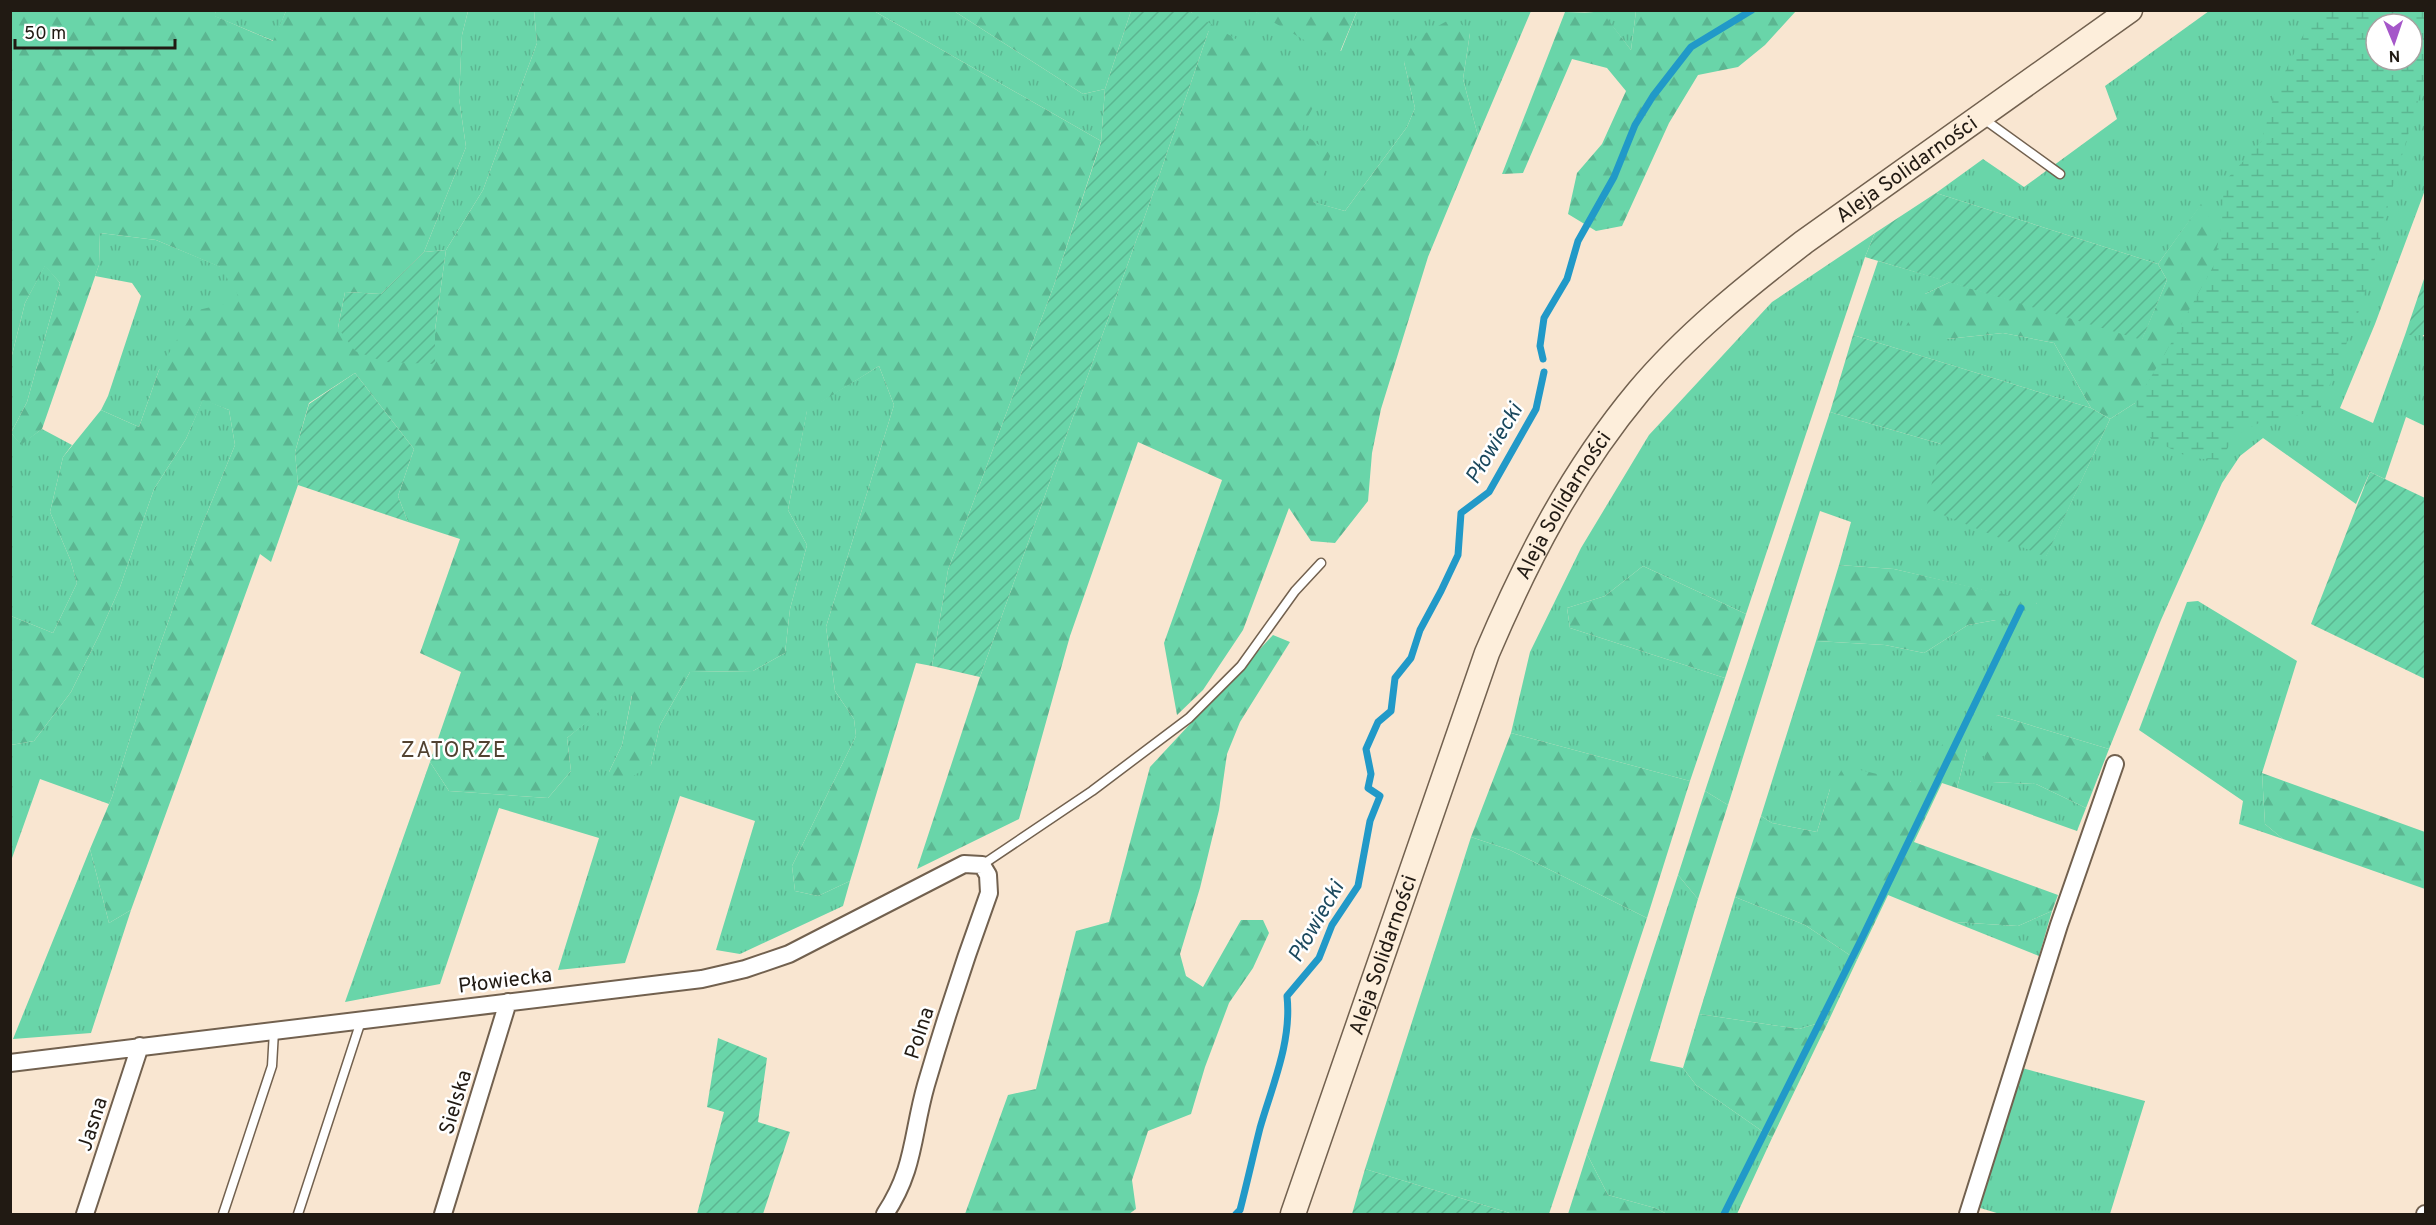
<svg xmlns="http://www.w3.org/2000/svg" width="2436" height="1225" font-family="Overpass,sans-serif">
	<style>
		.grass { fill: url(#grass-tufts); fill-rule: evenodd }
		.forest { fill: url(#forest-firs) }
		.wetland { fill: url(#wetland-marsh); fill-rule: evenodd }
		.garden { fill: url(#garden-furrows) }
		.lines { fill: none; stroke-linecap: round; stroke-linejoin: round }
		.stream { stroke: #2199c8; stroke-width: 7 }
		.lane-casing { stroke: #72614f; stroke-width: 11 }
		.street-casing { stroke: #72614f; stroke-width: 20 }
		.secondary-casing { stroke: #72614f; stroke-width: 27 }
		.lane { stroke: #fff; stroke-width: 8 }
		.street { stroke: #fff; stroke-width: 16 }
		.secondary { stroke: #fdeedb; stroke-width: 24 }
		.labels { text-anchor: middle; stroke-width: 5; stroke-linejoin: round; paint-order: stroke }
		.street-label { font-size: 21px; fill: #211a13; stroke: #fff }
		.water-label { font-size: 22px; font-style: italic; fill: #1c495e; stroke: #fff }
		.neighbourhood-label { font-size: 22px; letter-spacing: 1.5px; fill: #524231; stroke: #fff }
	</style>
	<defs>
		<pattern id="grass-tufts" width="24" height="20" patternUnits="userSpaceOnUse" patternTransform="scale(1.5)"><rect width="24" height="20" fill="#69d5a9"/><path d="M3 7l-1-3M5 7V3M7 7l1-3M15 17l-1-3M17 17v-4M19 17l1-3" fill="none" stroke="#5bb691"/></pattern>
		<pattern id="forest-firs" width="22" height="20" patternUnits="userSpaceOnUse" patternTransform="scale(1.5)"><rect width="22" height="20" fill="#69d5a9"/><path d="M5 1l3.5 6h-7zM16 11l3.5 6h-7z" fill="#5bb691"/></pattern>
		<pattern id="wetland-marsh" width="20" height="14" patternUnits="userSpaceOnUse" patternTransform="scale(1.5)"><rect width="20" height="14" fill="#69d5a9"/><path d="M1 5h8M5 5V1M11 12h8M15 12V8" fill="none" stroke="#5bb691"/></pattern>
		<pattern id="garden-furrows" width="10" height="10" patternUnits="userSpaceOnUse" patternTransform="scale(1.5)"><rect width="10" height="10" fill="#69d5a9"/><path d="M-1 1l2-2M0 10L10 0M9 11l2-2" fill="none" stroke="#5bb691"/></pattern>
	</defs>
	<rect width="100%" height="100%" fill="#f9e6d1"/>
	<!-- grass -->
	<path class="grass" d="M1566 10 1636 11 1631 50 1603 14Z
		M216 11H286L274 41 214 16Z
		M468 11H534L537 43 483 190 446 250 424 252 466 147 459 98 462 35Z
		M874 11H954L1083 94 1105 89 1101 141Z
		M1190 11H1254L1341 51 1357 11H1531L1478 136 1463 79 1470 33 1404 62 1415 108 1407 127 1345 211 1312 202 1300 131Z
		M2209 11H2425V190L2375 324 2340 408 2373 423 2405 335 2422 334 2426 340 2425 426 2406 417 2385 479 2370 472 2356 504 2263 438 2240 456 2222 483 2161 620 2109 749 1997 715 1992 782 2036 784 2086 808 2077 831 1957 788 1967 749 1910 782 1830 789 1817 832 1772 823 1761 816 1816 641 1885 645 1924 653 1968 625 1996 620 2037 603 1894 569 1839 565 1851 522 1820 511 1728 805 1705 791 1830 412 1941 444 2046 556 2110 419 2135 403 2201 205 2158 264 1936 193 1983 159 2024 187 2117 119 2105 86ZM2376 24H2412V60H2376Z
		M100 233 156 240 221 267 242 300 159 370 139 427 101 410 108 396 141 296 132 283 95 276 99 265Z
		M1875 233 1865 257 1746 614 1643 566 1605 596 1567 608 1570 628 1725 678 1690 781 1511 733 1530 652 1581 548 1649 435 1772 302Z
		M1878 261 1950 282 1925 294 1947 339 2003 333 2054 343 2091 408 1853 335Z
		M45 265 60 283 27 402 11 433 21 444 42 429 72 445 63 457 50 512 70 559 77 583 53 633 11 616V359L25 303Z
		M879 366 894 405 826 627 835 691 854 719 856 736 792 866 795 891 818 896 850 881 843 906 740 954 716 950 755 821 680 796 625 963 558 970 599 838 499 808 440 984 345 1002 430 762 449 791 548 798 571 771 567 738 596 714 616 688 632 695 622 745 609 772 651 765 660 725 690 672 753 671 785 653 790 609 807 545 788 510 807 410Z
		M203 399 229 410 235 445 200 530 148 680 112 797 109 804 40 779 11 861V745L34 741 71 692 99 635 120 587 154 489 186 439Z
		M2198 601 2297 661 2262 773 2265 824 2283 839 2239 824 2243 801 2139 730 2187 602Z
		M1471 837 1510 850 1647 918 1549 1214H1513L1365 1169Z
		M90 849 109 923 131 910 91 1033 13 1039Z
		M1678 875 1698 899 1650 1061 1683 1068 1696 1085 1772 1138 1737 1214H1667L1655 1208 1608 1195 1587 1154Z
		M1735 897 1805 925 1857 960 1829 1020 1799 1029 1699 1014Z
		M2052 911 2039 956 1954 922 2018 926Z
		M2022 1068 2145 1101 2110 1214H2000L1977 1207Z"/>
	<!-- forest -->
	<path class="forest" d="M11 11H216L215 16 273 41 286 11H468L462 35 459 98 466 147 424 252 381 294 345 292 338 328 435 364V330L446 250 483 190 537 43 534 11H874L1101 141 1054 285 948 570 932 666 916 663 850 881 818 896 795 891 792 866 856 736 854 719 835 691 826 627 894 405 879 366 807 411 788 510 807 545 790 609 785 653 753 671 690 672 660 725 651 765 617 786 609 772 622 745 632 696 616 689 596 715 567 738 571 771 548 798 449 791 430 762 461 672 420 653 460 539 408 522 398 496 414 449 355 373 309 403 295 452 298 485 271 562 260 554 131 910 109 923 90 849 112 797 148 680 200 530 235 445 229 410 203 400 186 439 154 489 120 587 99 635 71 692 34 741 11 745V616L53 633 77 583 70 559 50 512 63 457 101 410 139 427 159 370 194 311 241 300 220 267 156 240 100 233 99 265 42 429 21 445 11 433 27 402 60 283 45 266 25 303 11 359Z
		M954 11H1131L1105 89 1083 94Z
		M1254 11H1357L1337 59Z
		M1636 11H1796L1765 45 1738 67 1698 75 1669 123 1622 226 1596 231 1568 214 1577 173 1602 144 1626 91 1607 68 1572 59 1523 173 1502 174 1565 12 1603 13 1631 50Z
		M1454 17 1470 33 1463 79 1478 136 1428 257 1381 409 1372 453 1368 501 1335 543 1311 541 1289 508 1243 630 1203 690 1177 715 1164 643 1222 480 1138 442 1070 636 1019 819 917 869 980 677 1156 185 1211 24 1300 78 1316 102 1300 131 1331 154 1313 202 1345 211 1407 127 1415 108 1404 62 1415 39Z
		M2201 204 2220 234 2214 265 2165 354 2135 403 2110 419 2091 408 2054 343 2003 333 1947 339 1906 326 1925 294 1950 282 2142 339 2167 280 2158 264Z
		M1839 565 1894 569 2037 602 2022 632 1996 620 1968 625 1924 653 1885 645 1816 641Z
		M1643 566 1746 614 1725 678 1570 628 1567 608 1605 596Z
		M1273 635 1290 642 1240 722 1227 754 1219 810 1200 888 1180 954 1186 976 1203 987 1241 920H1263L1269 933 1253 968 1229 1003 1205 1067 1191 1114 1148 1131 1132 1180 1136 1209 1129 1214H965L1008 1095 1036 1089 1076 931 1109 922 1150 767Z
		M1997 715 2109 749 2086 808 2036 784 1992 782 1982 749Z
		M1511 733 1690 781 1647 918 1510 850 1471 837Z
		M1943 744 1967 749 1957 788 1942 783 1914 842 2058 895 2052 911 2018 926 1954 922 1888 895 1857 960 1805 925 1735 897 1761 816 1772 823 1817 832 1830 789 1844 766 1910 782Z
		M2262 773 2425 832V889L2283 839 2265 824Z
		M1705 791 1728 805 1698 899 1678 875Z
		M1699 1014 1799 1029 1829 1020 1772 1138 1696 1085 1683 1068Z
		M1587 1154 1608 1195 1655 1208 1667 1214H1568Z"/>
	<!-- wetland -->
	<path class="wetland" d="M2315 11H2425V77L2391 193 2377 252 2356 320 2320 409 2289 418 2259 423 2236 435 2220 460 2190 458 2151 439 2135 403 2165 354 2214 265 2222 222 2224 182 2261 142 2275 92ZM2376 24H2412V60H2376Z"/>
	<!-- garden -->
	<path class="garden" d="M1131 11H1189L1211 24 1156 185 980 677 932 666 948 570 1054 285 1101 142 1105 89Z
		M1936 193 2158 264 2167 280 2142 340 1865 257 1875 233Z
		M446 250 435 330V364L385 362 355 351 338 328 345 292 381 294 424 252Z
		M2425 276V335H2405Z
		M1853 335 2091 408 2110 419 2046 557 1926 508 1941 444 1830 412Z
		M355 373 414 449 398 496 408 522 298 485 295 452 309 404Z
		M2370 472 2425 498V679L2311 624Z
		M718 1038 767 1058 758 1122 790 1132 763 1214H697L724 1112 707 1107Z
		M1365 1169 1513 1214H1352Z"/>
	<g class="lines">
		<!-- stream -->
		<path class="stream" d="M1543 359 1540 346 1544 318 1567 279 1578 241 1614 177 1635 125 1653 96 1691 47 1752 10
			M1236 1214 1240 1210C1247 1183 1253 1156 1260 1128 1272 1086 1292 1042 1287 996L1319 958 1332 925 1358 886 1370 821 1380 796 1368 788 1371 774 1366 749 1378 722 1391 711 1395 678 1411 658 1420 630 1441 591 1458 555 1461 513 1489 492 1536 409 1544 372
			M1724 1214 1861 940 2021 608"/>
		<!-- lane casing -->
		<g class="lane-casing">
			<path id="lane" d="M1981 117 2060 174
				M982 865 1092 791 1189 718 1241 666 1295 591 1321 563
				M223 1214 272 1066 274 1031
				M298 1214 361 1021"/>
		</g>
		<!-- street casing -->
		<g class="street-casing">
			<path id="street" d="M10 1063 702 979 745 969 789 954 964 864 982 865 988 875 989 893C966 956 945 1020 926 1085 912 1134 915 1169 885 1214
				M85 1214 140 1046
				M443 1214 508 1002
				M1968 1214 2059 925 2115 764
				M2425 1214H2426"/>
		</g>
		<!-- secondary casing -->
		<g class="secondary-casing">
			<g id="secondary">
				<path id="s1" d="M1293 1214 1487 653C1527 559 1573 470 1639 391 1686 335 1746 287 1804 242L2130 10"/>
			</g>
		</g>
		<!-- lane -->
		<use href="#lane" class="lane"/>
		<!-- street -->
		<use href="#street" class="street"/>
		<!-- secondary -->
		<use href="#secondary" class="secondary"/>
	</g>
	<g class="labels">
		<!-- street labels -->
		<g class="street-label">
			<text dy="7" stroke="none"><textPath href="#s1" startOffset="1246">Aleja Solidarności</textPath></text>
			<text dy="7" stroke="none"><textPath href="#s1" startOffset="760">Aleja Solidarności</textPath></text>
			<text dy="7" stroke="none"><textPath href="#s1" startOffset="274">Aleja Solidarności</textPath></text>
			<text transform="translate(505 980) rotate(-7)" y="7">Płowiecka</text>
			<text transform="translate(919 1033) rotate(-72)" y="7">Polna</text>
			<text transform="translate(455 1102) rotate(-73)" y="7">Sielska</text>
			<text transform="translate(92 1124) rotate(-72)" y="7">Jasna</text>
		</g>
		<!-- water labels -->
		<g class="water-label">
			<text transform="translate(1493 443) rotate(-59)" y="8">Płowiecki</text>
			<text transform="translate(1315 921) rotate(-60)" y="8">Płowiecki</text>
		</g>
		<!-- neighbourhood labels -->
		<g class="neighbourhood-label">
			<text x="454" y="757">ZATORZE</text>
		</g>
	</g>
	<!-- border -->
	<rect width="2436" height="1225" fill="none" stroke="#211a13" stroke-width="24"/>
	<!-- north arrow -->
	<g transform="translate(2394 42) rotate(178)"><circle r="28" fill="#ffffff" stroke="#a6a3a1" stroke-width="1.5"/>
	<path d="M0-4.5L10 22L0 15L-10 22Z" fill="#a557c9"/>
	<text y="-9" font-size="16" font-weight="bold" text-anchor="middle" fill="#211a13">N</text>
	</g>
	<!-- scale -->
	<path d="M15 39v9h160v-9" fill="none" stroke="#211a13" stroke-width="3"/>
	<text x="24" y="39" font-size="18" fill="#211a13" stroke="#ffffff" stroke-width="4.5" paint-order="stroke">50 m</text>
</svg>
